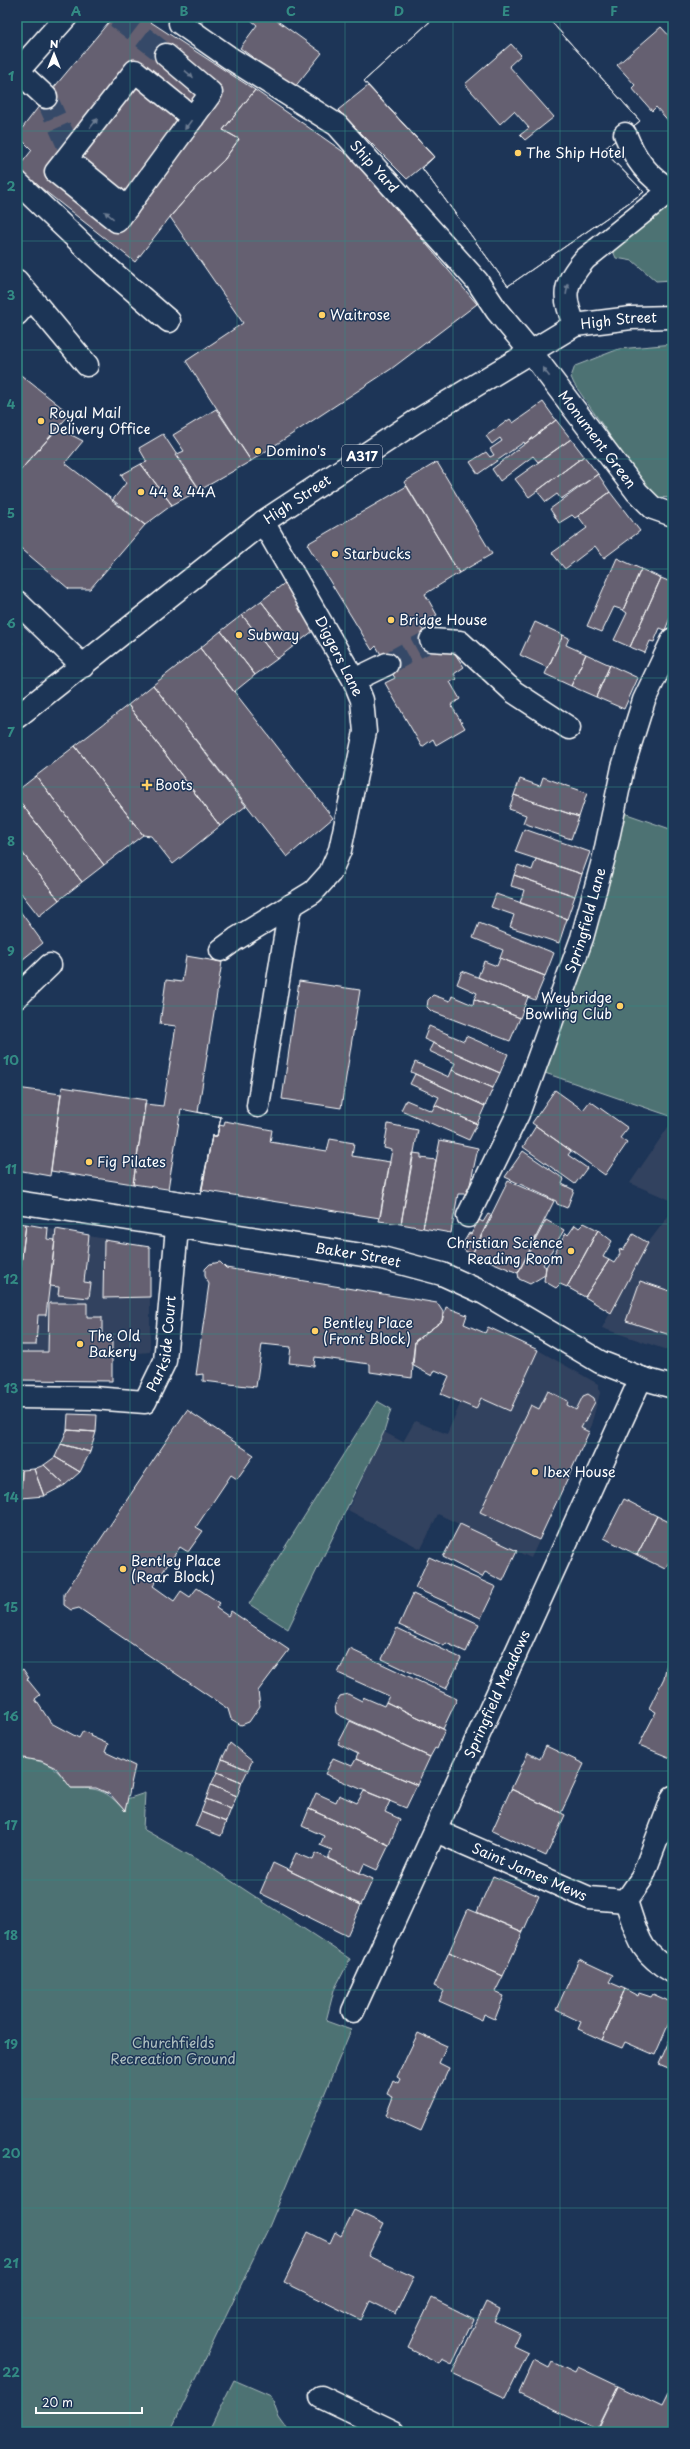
<svg xmlns="http://www.w3.org/2000/svg" width="690" height="2449" font-family="'Playpen Sans',sans-serif">
	<style>
		.built { fill: #33425f }
		.green { fill: #4d7273; stroke: #a6b8b9 }
		.building { fill: #656171; stroke: #fff; fill-rule: evenodd }
		.lines { fill: none; stroke-linecap: round; stroke-linejoin: round }
		.minor-tunnel { stroke: #344968; stroke-width: 22; stroke-dasharray: 22 11; stroke-linecap: butt }
		.minor-casing { stroke: #fff; stroke-width: 25 }
		.major-casing { stroke: #fff; stroke-width: 25 }
		.minor { stroke: #1d3557; stroke-width: 22 }
		.major { stroke: #1d3557; stroke-width: 22 }
		.oneway { fill: #6c7c92 }
		.grid { fill: none; stroke: #338b84; stroke-width: 1; stroke-opacity: 0.55 }
		.poi-dot { fill: #ffd166; stroke: #1d3557; stroke-width: 1.5 }
		.labels { text-anchor: middle; stroke-width: 3; stroke-linejoin: round; paint-order: stroke }
		.shield { fill: #1d3557; stroke: #bbc2cd; stroke-width: 1 }
		.shield-label { font-size: 13px; font-weight: bold; fill: #fff }
		.poi-label { font-size: 14px; fill: #fff; stroke: #1d3557; text-anchor: start }
		.street-label { font-size: 14px; fill: #fff; stroke: #1d3557 }
		.park-label { font-size: 14px; fill: #afc0c0; stroke: #1d3557 }
		.neatline { fill: none; stroke: #338b84; stroke-width: 1.5 }
		.grid-label { font-size: 13px; text-anchor: middle; font-weight: bold; fill: #338b84 }
	</style>
	<rect width="100%" height="100%" fill="#1d3557"/>
	<filter id="ink" filterUnits="userSpaceOnUse"><feTurbulence type="fractalNoise" baseFrequency=".025" numOctaves="2"/><feDisplacementMap in="SourceGraphic" scale="8" xChannelSelector="R" yChannelSelector="G"/><feConvolveMatrix kernelMatrix="1 2 1 2 8 2 1 2 1" color-interpolation-filters="sRGB"/></filter>
	<g filter="url(#ink)">
		<!-- built -->
		<path class="built" d="M673 1120V1201L630 1183Z
			M673 1210V1352L602 1328 648 1243Z
			M17 1223 150 1247V1352L112 1355V1381L17 1380Z
			M538 1350 598 1384 600 1393 589 1432 531 1558 438 1514 421 1549 348 1510 384 1432 403 1442 415 1421 447 1434 461 1402 476 1409 481 1398 510 1411Z"/>
		<!-- green -->
		<path class="green" d="M673 196V280L656 281 633 261 616 258 613 251Z
			M673 344V498L656 497 649 492 574 384 571 377 575 366 619 349Z
			M624 813 673 830V1117L545 1073 588 939Z
			M377 1401 391 1409 384 1432 288 1629 249 1604Z
			M17 1746 23 1758C49 1762 55 1766 71 1788 99 1788 105 1789 125 1811L127 1799 145 1793 143 1829 210 1867 350 1959 334 1990 326 2021 351 2030 269 2227 170 2432H17Z
			M234 2380 271 2396 279 2418 289 2432H208Z"/>
		<!-- building -->
		<path class="building" d="M113 17H143L255 90 223 130 239 139 224 160 196 187 170 217 135 262 17 169 32 150 17 135 46 97Z
			M196 17H206L202 22Z
			M254 17H272L322 53 294 88 240 48 257 25 251 20Z
			M435 17H547L640 121 603 150 644 192 508 286 422 168 434 157 364 81ZM511 44 521 55 509 66 554 117 525 140 520 135 529 128 514 111 500 124 465 84Z
			M435 17H547L640 121 603 150 644 192 508 286 422 168 434 157 364 81Z
			M661 27 673 40V126L656 107 652 111 632 88 635 85 617 65Z
			M368 86 434 157 407 179 338 110Z
			M255 90 348 155 406 220 477 304 391 369 251 461 186 361 243 323 170 217 196 187 224 160 239 139 223 130Z
			M17 372 70 414 17 474Z
			M543 402 556 420 525 444 524 442 478 474 470 462 486 452 490 457 494 455 490 449 502 441 500 438 492 444 486 436 510 419 513 423Z
			M216 409 251 461 200 490 175 455 184 451 173 435Z
			M556 420 571 439 538 462 533 456 500 481 492 469Z
			M58 428 83 441 65 463 145 525 90 589H69L17 545V474Z
			M163 434 200 490 172 505 141 464 147 462 139 448Z
			M571 439 584 456 529 497 515 479Z
			M584 456 598 474 561 499 557 494 546 502 537 491Z
			M437 462 492 554 459 573 404 482Z
			M141 464 172 505 145 525 112 501 126 483 121 475Z
			M598 474 610 492 578 516 575 518 572 515 559 523 550 509Z
			M407 486 459 573 425 594 437 615 419 625 431 640 449 645 464 667 454 674 457 679 450 682 460 699 451 705 465 728 436 745 433 739 422 747 385 683 395 678 376 646 372 650 307 544Z
			M610 492 640 531 604 558 595 546 565 569 552 553 587 528 578 516Z
			M617 558 641 569 623 610 614 607 602 632 587 626Z
			M641 569 661 578 630 647 614 640 627 613 623 610Z
			M661 578 673 583V611L665 630 660 628 654 642 650 641 645 653 630 647Z
			M286 582 313 631 295 645 261 601Z
			M261 601 295 645 277 659 242 615Z
			M242 615 277 659 255 675 221 631Z
			M535 622 563 635 548 668 520 655Z
			M221 631 255 675 234 692 200 648Z
			M563 635 569 638 566 645 586 654 571 686 545 674Z
			M17 636 22 642 21 649 17 656Z
			M200 648 333 818 287 857 153 685Z
			M586 654 610 665 596 697 571 686Z
			M610 665 638 678 624 709 596 697Z
			M153 685 246 806 220 826 128 705Z
			M128 705 220 826 173 864 151 836 143 835 75 746Z
			M75 746 143 835 104 865 36 776Z
			M36 776 104 865 82 882 17 798V791Z
			M543 777 587 793 579 817 514 795 520 779 540 786Z
			M514 795 579 817 571 839 523 823 526 815 509 809Z
			M17 798 82 882 59 900 17 846Z
			M524 829 590 852 582 874 515 852Z
			M17 846 59 900 39 916 17 888Z
			M536 859 582 874 575 896 514 875 518 865 532 870Z
			M514 875 575 896 567 919 520 903 524 890 511 886Z
			M496 894 567 919 559 943 510 927 514 915 491 907Z
			M17 907 43 943 17 964Z
			M479 923 554 953 545 976 500 958 503 950 473 938Z
			M186 956 222 962 198 1112 221 1117 217 1136H212L201 1194 133 1184 145 1104 163 1106 176 1026 160 1024 166 980 182 982Z
			M500 958 545 976 535 1000 478 977 484 961 497 966Z
			M462 971 528 997 520 1018 474 999 477 993 457 984Z
			M299 981 360 990 341 1108 282 1099Z
			M433 995 450 1001 452 996 473 1005 474 999 520 1018 510 1041 431 1011 427 1007 428 1000Z
			M429 1026 464 1041 466 1036 508 1054 500 1073 424 1039Z
			M433 1043 500 1073 493 1088 452 1070 455 1063 429 1051Z
			M415 1062 449 1077 452 1070 493 1088 485 1106 411 1072Z
			M415 1074 485 1106 477 1124 435 1105 439 1097 410 1084Z
			M62 1087 146 1100 133 1184 51 1171Z
			M17 1088 61 1094 50 1176 17 1170Z
			M555 1090 583 1110 590 1101 628 1128 620 1138 627 1143 605 1175 532 1123Z
			M406 1100 432 1111 435 1105 477 1124 469 1140 401 1110Z
			M181 1109 221 1117 217 1136H212L201 1194 168 1189Z
			M225 1121 272 1130 270 1142 327 1151 330 1139 354 1143 352 1156 390 1162 380 1218 201 1190 212 1136H217L219 1125 224 1126Z
			M388 1124 418 1130 401 1224 379 1221 392 1150 384 1148Z
			M536 1126 571 1151 568 1155 587 1168 575 1184 523 1147Z
			M440 1140 478 1148 468 1194H458L451 1233 423 1228Z
			M523 1151 564 1179 562 1184 574 1190 567 1208 557 1204 556 1201 505 1177Z
			M413 1153 421 1154V1158L436 1160 423 1228 401 1224Z
			M508 1181 554 1201 518 1273 472 1254Z
			M488 1214 492 1216 472 1254 465 1251 462 1245 469 1233 471 1234 479 1220 483 1222Z
			M546 1220 564 1230 543 1265 546 1267 545 1275 530 1284 519 1279 518 1273Z
			M17 1223 26 1224 17 1297Z
			M584 1223 598 1230 567 1287 560 1284 556 1288 544 1281 546 1267 566 1233 568 1235 575 1225 579 1228Z
			M26 1224 48 1228 47 1239 55 1240 46 1315H38L36 1345H17V1297Z
			M56 1229 89 1235 84 1282 91 1283 89 1298 58 1295 59 1287 50 1286Z
			M598 1230 612 1241 603 1257 609 1260 585 1297 567 1287Z
			M633 1234 648 1243 611 1313 585 1297 609 1260 614 1263 620 1254 619 1250 624 1249Z
			M104 1240 150 1247V1297L103 1298Z
			M220 1262 226 1268 437 1303 443 1312 442 1321 415 1341 412 1378 370 1372V1364L315 1357 314 1366 289 1363 291 1347 262 1344 256 1387 203 1381V1374L196 1375 209 1284 205 1276V1269L210 1264Z
			M640 1281 673 1292V1336L626 1321Z
			M49 1303H87V1317H102V1335L112 1336V1381L17 1380V1352H48Z
			M446 1307 467 1315 464 1324 485 1333 488 1327 538 1350 510 1411 481 1398 476 1409 441 1394 449 1376 435 1370 432 1376 412 1365 415 1341 442 1321Z
			M548 1391 568 1401 567 1405 576 1410 583 1396 588 1394 594 1398 595 1402 581 1428 589 1432 539 1540 480 1512 531 1405 539 1409Z
			M187 1410 254 1455 237 1479 231 1475 196 1527 203 1531 188 1552 180 1547 153 1586 174 1601 181 1591 190 1597 197 1588 220 1603 216 1608 228 1616 231 1611 289 1650 258 1691 260 1706 249 1722 241 1725 231 1719 228 1709 79 1608 71 1610 64 1605V1594Z
			M68 1414 97 1415 96 1432 67 1430Z
			M67 1430 96 1432 90 1452 61 1444Z
			M61 1444 90 1452 80 1472 55 1457Z
			M55 1457 80 1472 65 1485 44 1465Z
			M44 1465 65 1485 44 1496 34 1469Z
			M17 1469 22 1470 21 1498H17Z
			M34 1469 44 1496 21 1498 22 1470Z
			M624 1499 657 1516 637 1555 604 1538Z
			M657 1516 673 1524V1555L665 1569 637 1555Z
			M460 1524 517 1551 503 1581 485 1572 482 1577 443 1557Z
			M429 1557 496 1587 481 1618 415 1588Z
			M413 1594 479 1624 466 1652 446 1643 444 1646 399 1625Z
			M397 1628 461 1658 446 1689 382 1659Z
			M671 1642H673V1759L639 1745 656 1712 649 1708 664 1678Z
			M350 1649 457 1699 443 1729 386 1702 389 1696 338 1673Z
			M23 1669 29 1678 27 1679 40 1695 35 1699 51 1723 79 1738 83 1731 91 1735 90 1736 108 1744 105 1752 135 1766 125 1811 110 1794 96 1788H71L56 1768 41 1761 23 1758 17 1746V1673Z
			M348 1694 362 1701 363 1697 384 1706 386 1702 445 1730 437 1749 435 1748 430 1757 339 1715 336 1713 335 1705 340 1696Z
			M350 1721 430 1757 417 1785 356 1759 358 1754 338 1744Z
			M230 1743 252 1761 248 1770 222 1759Z
			M546 1746 584 1764 561 1813 511 1789 528 1753 540 1759Z
			M333 1758 352 1766 356 1759 417 1785 406 1808 325 1774Z
			M222 1759 248 1770 242 1782 217 1772Z
			M217 1772 242 1782 237 1796 211 1785Z
			M211 1785 237 1796 231 1809 206 1799Z
			M511 1789 565 1815 546 1856 492 1831Z
			M364 1791 390 1801 385 1812 400 1819 389 1845 309 1809 316 1793 336 1802 339 1795 357 1803Z
			M206 1799 231 1809 226 1822 201 1812Z
			M309 1809 389 1845 377 1870 364 1864 360 1873 328 1859 332 1850 320 1845 324 1836 302 1826Z
			M201 1812 226 1822 221 1836 195 1826Z
			M296 1853 313 1860 316 1853 373 1879 361 1905 288 1870Z
			M273 1863 361 1905 347 1936 260 1893Z
			M493 1876 539 1896 523 1932 477 1912Z
			M468 1909 523 1932 503 1976 449 1952Z
			M449 1952 503 1976 495 1992 504 1996 495 2019 484 2014 482 2020 439 2001 444 1991 434 1986Z
			M579 1959 613 1975 609 1982 625 1989 602 2040 578 2029 581 2022 556 2010Z
			M625 1989 638 1996 639 1993 651 1997 653 1994 673 2003V2014L655 2055 625 2042 622 2048 602 2040Z
			M673 2032V2070L659 2064Z
			M418 2033 447 2046 439 2063 449 2068 421 2131 386 2115 393 2097 387 2094 393 2080 398 2083 400 2079 397 2077Z
			M354 2210 384 2224 368 2256 414 2277 396 2314 370 2301 361 2320 284 2282 308 2232 330 2243 335 2232 341 2236Z
			M432 2298 474 2319 452 2364 442 2359 439 2364 408 2348Z
			M486 2302 500 2309 494 2321 519 2333 513 2346 528 2353 506 2398 452 2373Z
			M534 2360 549 2368 552 2362 575 2373 578 2367 618 2386 596 2430 519 2393Z
			M618 2386 662 2407 669 2393 673 2394V2432H596Z"/>
		<g class="lines">
			<!-- minor-tunnel -->
			<path class="minor-tunnel" d="M117 17 166 55
				M46 97 78 168
				M387 664 431 640"/>
			<!-- minor casing -->
			<g class="minor-casing">
				<g id="minor">
					<path id="s1" d="M180 23 230 58 337 125 477 281 497 311 531 352 637 492 653 508 673 515"/>
					<path d="M166 55 211 93 127 208 117 221 56 172 135 71 193 118"/>
					<path d="M18 71 46 97"/>
					<path d="M17 72 66 17"/>
					<path d="M625 134C635 159 647 176 671 190"/>
					<path d="M78 168 127 208"/>
					<path d="M17 182 103 264 169 321"/>
					<path d="M17 281 87 365"/>
					<path d="M17 314 31 298"/>
					<path d="M575 325C561 296 564 283 585 259L673 188"/>
					<path d="M17 602 83 666"/>
					<path d="M431 640 460 642 514 692 569 728"/>
					<path d="M354 680 387 664"/>
					<path d="M221 950 236 939 313 892 330 873 340 850 365 732 362 700 354 680 263 522"/>
					<path d="M17 997 50 965"/>
					<path d="M258 1106 290 906"/>
					<path id="s2" d="M17 1202 382 1258 442 1274 484 1293 600 1362 641 1378 673 1387"/>
					<path id="s3" d="M468 1216 518 1114 582 938 604 857 623 767 644 700 673 639"/>
					<path id="s4" d="M17 1397 93 1398 145 1402 165 1361 177 1228"/>
					<path id="s5" d="M436 1831 589 1898 626 1901"/>
					<path d="M626 1901 642 1878 673 1797"/>
					<path d="M626 1901C638 1936 638 1952 673 1972"/>
					<path id="s6" d="M353 2011 641 1378"/>
					<path d="M321 2397 394 2432"/>
				</g>
			</g>
			<!-- major casing -->
			<g class="major-casing">
				<g id="major">
					<path id="s7" d="M17 717 263 522 415 422 575 325 631 318 673 317"/>
				</g>
			</g>
			<!-- minor -->
			<use href="#minor" class="minor"/>
			<!-- major -->
			<use href="#major" class="major"/>
		</g>
		<!-- one-way arrows -->
		<defs><path id="oneway-solid" d="M-6-.8H1V-3.2L6.5 0L1 3.2V.8H-6Z"/></defs>
		<g class="oneway">
			<use href="#oneway-solid" transform="translate(189 74) rotate(40)"/>
			<use href="#oneway-solid" transform="translate(94 123) rotate(-52)"/>
			<use href="#oneway-solid" transform="translate(188 125) rotate(126)"/>
			<use href="#oneway-solid" transform="translate(109 215) rotate(-141)"/>
			<use href="#oneway-solid" transform="translate(567 289) rotate(-81)"/>
			<use href="#oneway-solid" transform="translate(546 372) rotate(-127)"/>
		</g>
	</g>
	<!-- grid -->
	<path class="grid" d="M130 17V2432M237 17V2432M345 17V2432M453 17V2432M560 17V2432M17 131H673M17 241H673M17 350H673M17 459H673M17 569H673M17 678H673M17 787H673M17 897H673M17 1006H673M17 1115H673M17 1224H673M17 1334H673M17 1443H673M17 1552H673M17 1662H673M17 1771H673M17 1880H673M17 1990H673M17 2099H673M17 2208H673M17 2318H673"/>
	<!-- markers -->
	<g class="poi-dot">
		<circle cx="518" cy="153" r="4"/>
		<circle cx="322" cy="315" r="4"/>
		<circle cx="41" cy="421" r="4"/>
		<circle cx="258" cy="451" r="4"/>
		<circle cx="141" cy="492" r="4"/>
		<circle cx="335" cy="554" r="4"/>
		<circle cx="391" cy="620" r="4"/>
		<circle cx="239" cy="635" r="4"/>
		<path d="M145 779h4v4h4v4h-4v4h-4v-4h-4v-4h4z"/>
		<circle cx="620" cy="1006" r="4"/>
		<circle cx="89" cy="1162" r="4"/>
		<circle cx="571" cy="1251" r="4"/>
		<circle cx="315" cy="1331" r="4"/>
		<circle cx="80" cy="1344" r="4"/>
		<circle cx="535" cy="1472" r="4"/>
		<circle cx="123" cy="1569" r="4"/>
	</g>
	<g class="labels">
		<!-- shield labels -->
		<rect class="shield" x="342" y="445" width="40" height="22" rx="3"/>
		<g class="shield-label">
			<text x="362" y="461">A317</text>
		</g>
		<!-- poi labels -->
		<g class="poi-label">
			<text x="526" y="158">The Ship Hotel</text>
			<text x="330" y="320">Waitrose</text>
			<text x="49" y="418">Royal Mail<tspan x="49" dy="16">Delivery Office</tspan></text>
			<text x="266" y="456">Domino's</text>
			<text x="149" y="497">44 &amp; 44A</text>
			<text x="343" y="559">Starbucks</text>
			<text x="399" y="625">Bridge House</text>
			<text x="247" y="640">Subway</text>
			<text x="155" y="790">Boots</text>
			<text x="612" y="1003" text-anchor="end">Weybridge<tspan x="612" dy="16">Bowling Club</tspan></text>
			<text x="97" y="1167">Fig Pilates</text>
			<text x="563" y="1248" text-anchor="end">Christian Science<tspan x="563" dy="16">Reading Room</tspan></text>
			<text x="323" y="1328">Bentley Place<tspan x="323" dy="16">(Front Block)</tspan></text>
			<text x="88" y="1341">The Old<tspan x="88" dy="16">Bakery</tspan></text>
			<text x="543" y="1477">Ibex House</text>
			<text x="131" y="1566">Bentley Place<tspan x="131" dy="16">(Rear Block)</tspan></text>
		</g>
		<!-- street labels -->
		<g class="street-label">
			<text dy="5" stroke="none"><textPath href="#s1" startOffset="243">Ship Yard</textPath></text>
			<text dy="5" stroke="none"><textPath href="#s7" startOffset="727">High Street</textPath></text>
			<text dy="5" stroke="none"><textPath href="#s1" startOffset="596">Monument Green</textPath></text>
			<text dy="5" stroke="none"><textPath href="#s7" startOffset="355">High Street</textPath></text>
			<text transform="translate(339 656) rotate(63)" y="5">Diggers Lane</text>
			<text dy="5" stroke="none"><textPath href="#s3" startOffset="319">Springfield Lane</textPath></text>
			<text dy="5" stroke="none"><textPath href="#s2" startOffset="345">Baker Street</textPath></text>
			<text dy="5" stroke="none"><textPath href="#s4" startOffset="190">Parkside Court</textPath></text>
			<text dy="5" stroke="none"><textPath href="#s6" startOffset="348">Springfield Meadows</textPath></text>
			<text dy="5" stroke="none"><textPath href="#s5" startOffset="102">Saint James Mews</textPath></text>
		</g>
		<!-- park labels -->
		<g class="park-label">
			<text x="173" y="2048">Churchfields<tspan x="173" dy="16">Recreation Ground</tspan></text>
		</g>
	</g>
	<!-- margin -->
	<rect width="690" height="2449" fill="none" stroke="#1d3557" stroke-width="44"/>
	<!-- north arrow -->
	<g transform="translate(54 54)" stroke="#1d3557" stroke-width="3" paint-order="stroke">
	<path d="M0-3L7 15L0 10L-7 15Z" fill="#ffffff"/>
	<text y="-6" font-size="11" font-weight="bold" text-anchor="middle" fill="#ffffff">N</text>
	</g>
	<!-- scale -->
	<path d="M36 2407v6h106v-6" fill="none" stroke="#ffffff" stroke-width="2"/>
	<text x="42" y="2407" font-size="12" fill="#ffffff" stroke="#1d3557" stroke-width="3" paint-order="stroke">20 m</text>
	<rect x="22" y="22" width="646" height="2405" class="neatline"/>
	<g class="grid-label">
		<text x="76" y="16">A</text>
		<text x="184" y="16">B</text>
		<text x="291" y="16">C</text>
		<text x="399" y="16">D</text>
		<text x="506" y="16">E</text>
		<text x="614" y="16">F</text>
		<text x="11" y="81">1</text>
		<text x="11" y="191">2</text>
		<text x="11" y="300">3</text>
		<text x="11" y="409">4</text>
		<text x="11" y="518">5</text>
		<text x="11" y="628">6</text>
		<text x="11" y="737">7</text>
		<text x="11" y="846">8</text>
		<text x="11" y="956">9</text>
		<text x="11" y="1065">10</text>
		<text x="11" y="1174">11</text>
		<text x="11" y="1284">12</text>
		<text x="11" y="1393">13</text>
		<text x="11" y="1502">14</text>
		<text x="11" y="1612">15</text>
		<text x="11" y="1721">16</text>
		<text x="11" y="1830">17</text>
		<text x="11" y="1940">18</text>
		<text x="11" y="2049">19</text>
		<text x="11" y="2158">20</text>
		<text x="11" y="2268">21</text>
		<text x="11" y="2377">22</text>
	</g>
</svg>
